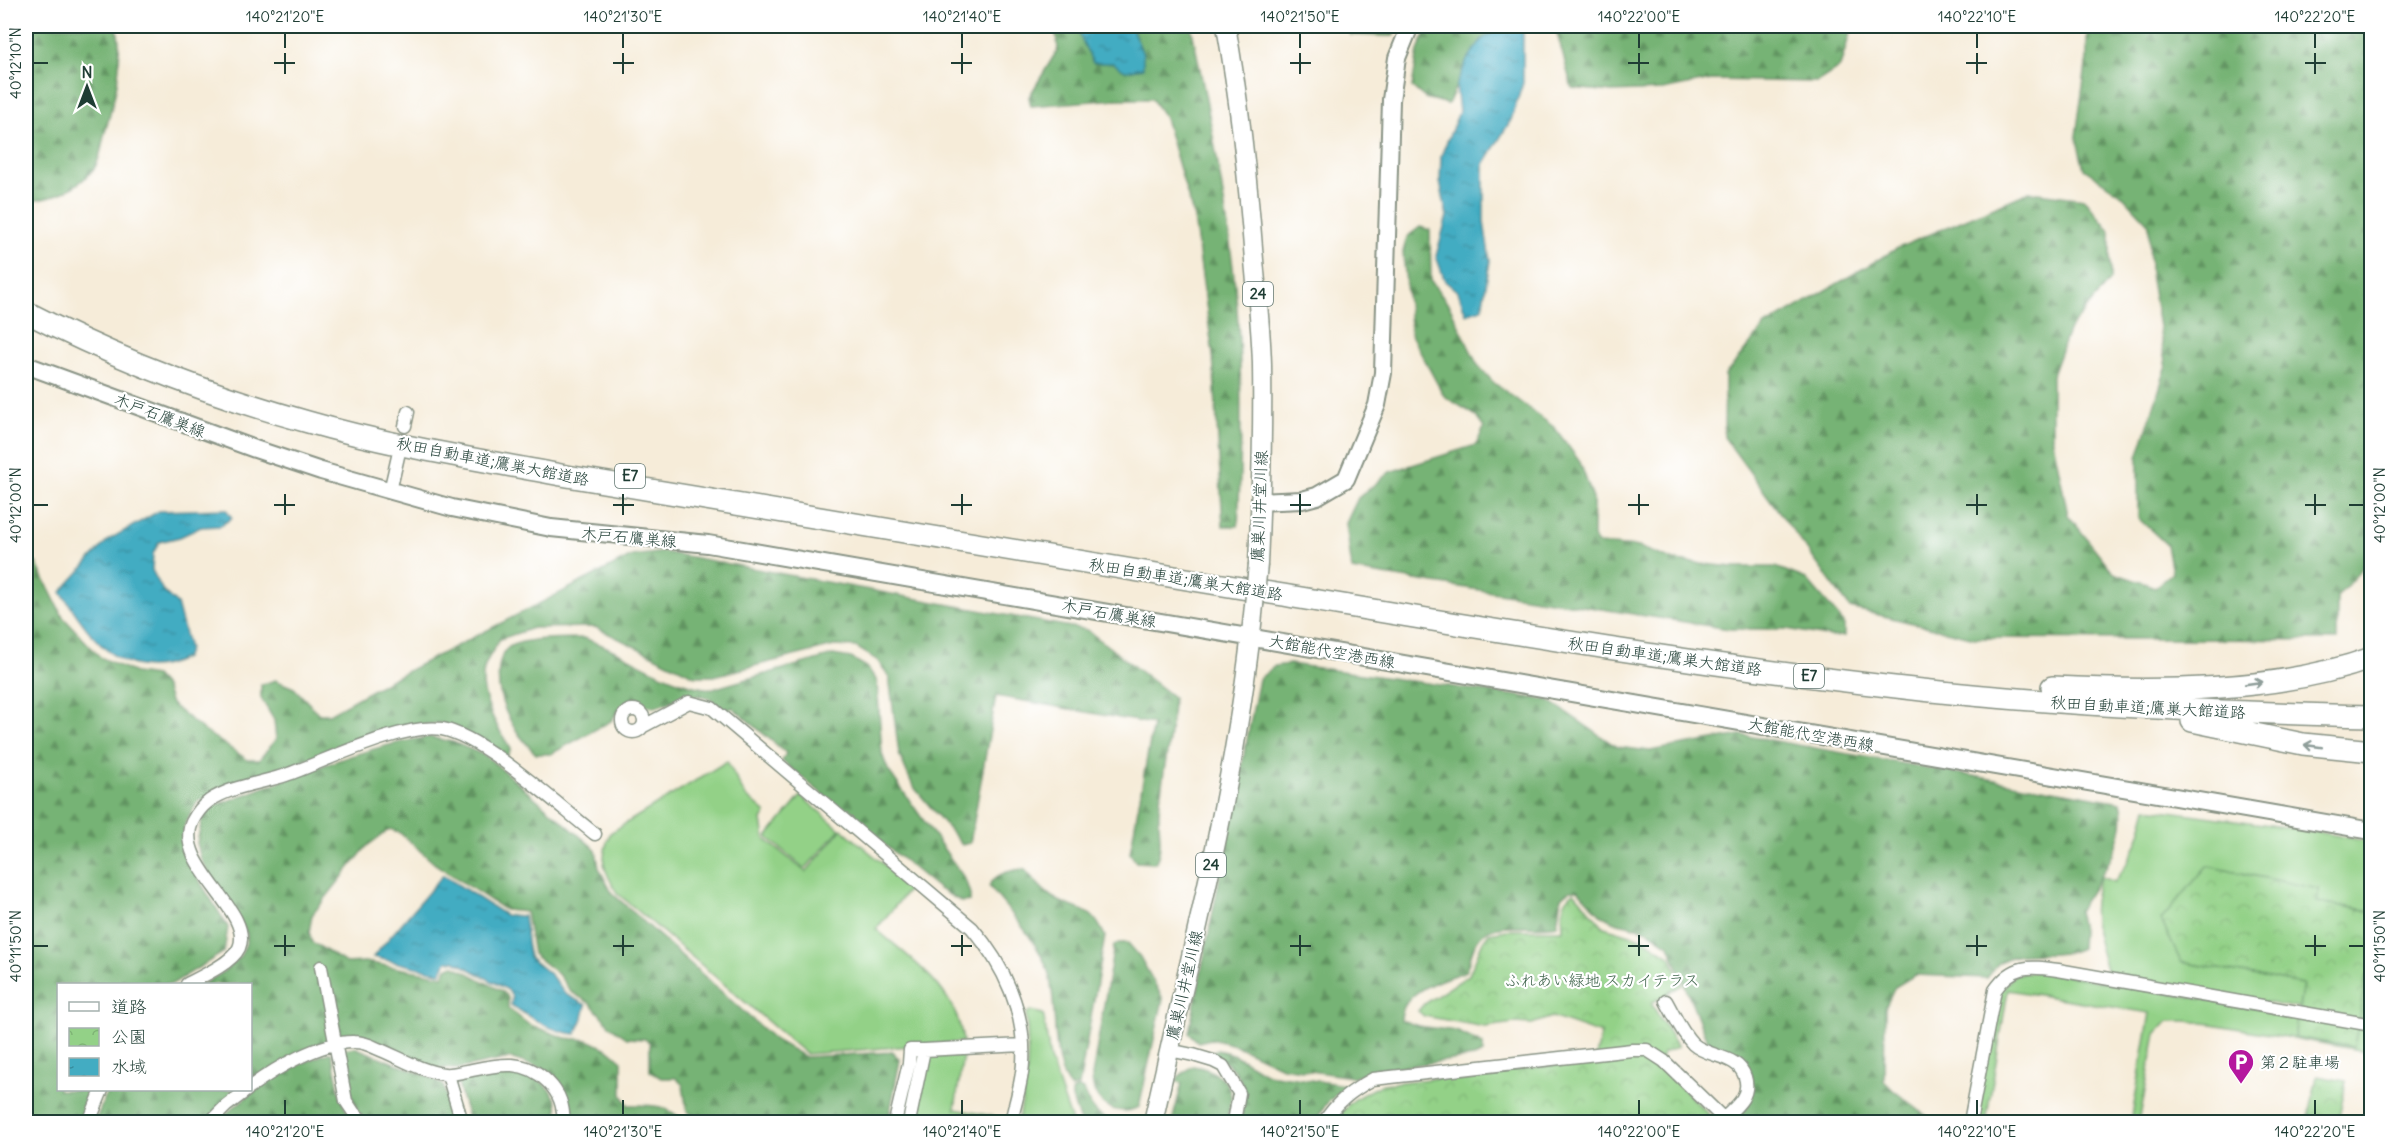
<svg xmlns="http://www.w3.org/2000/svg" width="2397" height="1148" font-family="Delius,'Klee One',sans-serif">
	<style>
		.green { fill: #93d187; stroke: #59875e; stroke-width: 1.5 }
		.forest { fill: url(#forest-firs); stroke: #4a7854; stroke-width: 1.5 }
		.park { fill: url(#park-crowns); stroke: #59875e; stroke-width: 1.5 }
		.water { fill: url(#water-ripples); stroke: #31747b; stroke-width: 1.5 }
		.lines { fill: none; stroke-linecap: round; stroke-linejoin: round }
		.street-casing { stroke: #8a9486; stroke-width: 15 }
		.secondary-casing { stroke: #8a9486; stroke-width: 20 }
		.primary-casing { stroke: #8a9486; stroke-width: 21 }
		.highway-casing { stroke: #8a9486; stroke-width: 24 }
		.street { stroke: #fff; stroke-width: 12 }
		.secondary { stroke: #fff; stroke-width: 16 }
		.primary { stroke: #fff; stroke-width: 18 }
		.highway { stroke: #fff; stroke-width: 21 }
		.primary-bridge-casing { stroke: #8a9486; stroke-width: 21; stroke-linecap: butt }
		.primary-bridge { stroke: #fff; stroke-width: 18 }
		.oneway { stroke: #8f9e9a }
		.ticks { fill: none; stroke: #1f3d34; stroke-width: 2 }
		.labels { text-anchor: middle; stroke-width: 4.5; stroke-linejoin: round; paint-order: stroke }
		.shield { fill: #fff; stroke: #627771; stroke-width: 1.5 }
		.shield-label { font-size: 15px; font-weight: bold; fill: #1f3d34 }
		.street-label { font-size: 16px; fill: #1f3d34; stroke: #fff }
		.park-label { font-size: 16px; fill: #3c6249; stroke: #fff }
		.poi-label { font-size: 16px; fill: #1f3d34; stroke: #fff; text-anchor: start }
		.neatline { fill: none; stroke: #1f3d34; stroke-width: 2 }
		.ticks-label { font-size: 15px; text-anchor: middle; fill: #1f3d34 }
	</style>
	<defs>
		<pattern id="forest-firs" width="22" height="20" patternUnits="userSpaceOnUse" patternTransform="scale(1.5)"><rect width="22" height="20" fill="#76b374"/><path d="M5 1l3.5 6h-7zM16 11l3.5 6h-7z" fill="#609360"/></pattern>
		<pattern id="park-crowns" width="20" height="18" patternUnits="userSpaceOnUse" patternTransform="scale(1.5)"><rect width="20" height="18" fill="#93d187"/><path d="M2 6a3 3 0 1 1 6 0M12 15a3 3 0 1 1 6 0" fill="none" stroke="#7eb475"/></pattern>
		<pattern id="water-ripples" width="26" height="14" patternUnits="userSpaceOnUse" patternTransform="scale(1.5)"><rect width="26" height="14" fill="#43acc2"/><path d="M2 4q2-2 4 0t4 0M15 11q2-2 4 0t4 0" fill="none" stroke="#378d9e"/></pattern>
	</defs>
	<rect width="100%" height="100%" fill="#fff"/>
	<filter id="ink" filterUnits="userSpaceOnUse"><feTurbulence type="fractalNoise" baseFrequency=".0167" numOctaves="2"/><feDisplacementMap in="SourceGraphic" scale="12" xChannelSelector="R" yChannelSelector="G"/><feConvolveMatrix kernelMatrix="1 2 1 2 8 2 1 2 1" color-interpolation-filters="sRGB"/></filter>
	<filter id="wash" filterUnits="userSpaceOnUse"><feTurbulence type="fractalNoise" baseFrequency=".008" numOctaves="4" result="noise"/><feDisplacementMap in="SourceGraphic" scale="24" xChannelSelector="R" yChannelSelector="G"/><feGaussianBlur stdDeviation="1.35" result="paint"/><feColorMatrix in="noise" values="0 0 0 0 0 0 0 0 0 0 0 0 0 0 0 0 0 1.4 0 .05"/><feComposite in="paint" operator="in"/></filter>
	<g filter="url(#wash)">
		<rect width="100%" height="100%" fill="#f6ecd9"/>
		<!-- green -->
		<path class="green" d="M727 761 745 795 766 813 762 820 765 839 806 872 842 829 911 887 876 929C913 961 958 990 963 1042L806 1054 617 893C602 867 600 861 610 833Z
			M801 796 840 829 805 869 767 837Z
			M2147 808 2314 831 2371 842V911L2317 902 2319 888 2181 962 2303 984 2371 957V1022L2107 973C2098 940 2085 910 2101 877L2114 882C2133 859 2140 836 2147 808Z
			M2040 971 2371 1028V1052L2212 1024 2187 1021H2168L2156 1034 2139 1122H2131L2150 1013 2008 990 1986 1122H1973L1999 993 2015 974Z
			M1030 1011 1043 1014 1044 1018 1050 1059 1072 1122H1018C1027 1081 1030 1057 1026 1014Z
			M927 1055H963L955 1109 1004 1118V1122H915Z"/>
		<!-- forest -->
		<path class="forest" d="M26 26H117C124 67 115 97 104 136 102 146 100 159 95 167 80 188 50 201 26 201Z
			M1044 26H1079L1080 36 1143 54 1131 26H1191C1209 111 1226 198 1235 286 1243 366 1242 446 1238 526H1223L1213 355 1194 218 1165 118 1152 99H1118L1031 106 1029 97 1058 49 1055 27Z
			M1350 26H1399L1393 36 1350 35Z
			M1428 26H1506C1468 45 1465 68 1448 104L1425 98 1412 87 1418 51Z
			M1555 26H1852L1840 67 1817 82 1711 80 1663 90 1612 92 1572 88Z
			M2087 26H2371V558L2337 597V640L1975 638 1850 608 1724 437 1725 375 1765 326 1898 248 2029 192 2085 199 2110 231V280L2068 331 2052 375V436L2068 515 2114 573 2155 587 2172 573 2167 545 2138 518V457L2166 368 2150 274 2149 224 2121 194 2084 169 2076 136 2087 58Z
			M1420 227 1430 230 1431 281 1450 307 1477 364 1493 382 1555 428 1580 462 1593 499V538L1597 544 1639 547 1675 561 1733 567H1776L1806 579 1844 623V636L1831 637 1787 629H1729L1352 570 1346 523 1358 498 1390 472 1476 445 1484 428 1475 415 1444 396 1411 335 1403 252 1407 237Z
			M664 552 1087 630 1173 697C1173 736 1161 774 1159 813 1158 830 1164 848 1155 863L1136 862 1130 853 1153 724 996 696 970 843 962 845 913 786 899 754 889 676 877 660 856 647 834 646 714 676H695L595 627 533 628 500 639C495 648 486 659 484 669 478 695 497 728 511 749L507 756 487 742 439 723 410 726 330 751 198 801 184 826 185 857 228 927 224 952 172 984H58V1090H92L79 1122H26V560L36 563 63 617 100 657 135 673 155 676 165 687 171 704 206 732 248 760H259L276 739 274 720 261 698V685L275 680 294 688 319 714H329L388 681 632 556Z
			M583 638C627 651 665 685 712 689L833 655 851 658 867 667 877 681 882 754 888 770 965 879 970 894V901L962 902 939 889 782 761 786 753 732 707 726 713 709 698 700 696H689L655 707 631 704 621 708 611 721 551 754H536C513 731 495 701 499 667 500 661 503 651 509 647 526 637 563 639 583 638Z
			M1290 664 1548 700 1617 747 1650 751 1741 735 2121 802C2131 839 2097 881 2078 911L2082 929 2081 948C2057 960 2021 948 2000 962 1995 966 1991 973 1987 978L1915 975 1895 987 1885 1008 1884 1081 1893 1090 1934 1122H1736L1735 1119C1739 1108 1750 1096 1752 1085 1755 1061 1728 1052 1710 1048L1669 945 1645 929 1618 923 1602 916 1578 890H1571L1561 897 1557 925C1531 932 1490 914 1475 944 1471 953 1469 963 1466 971 1442 980 1401 990 1401 1020L1418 1026 1456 1031 1483 1044V1053L1474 1057 1376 1070 1352 1077 1282 1067 1235 1045 1211 1039 1198 1042 1189 1033 1259 679 1275 666Z
			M429 737 453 742 486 756 596 850 599 868 612 893 775 1040 805 1057 893 1052 900 1060 888 1122H711L687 1112 683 1085 676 1078H661L650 1071V1043L645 1039 627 1038 611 1027 590 1003 571 992 558 974 533 954 526 912 505 910 435 864 400 833 390 829 367 846 312 915 309 932 312 942 346 963 365 962 443 976 447 968 453 965 502 991 508 997V1008L528 1024 565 1038 588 1040 609 1050 622 1061V1095L628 1105C656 1105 664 1104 685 1122H572V1114L566 1093 557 1079 547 1070 510 1058 457 1069 437 1068 415 1061 370 1040 330 1043 251 1082 250 984H202C223 974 247 959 247 934L201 860 197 843 203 815 216 805C284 782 357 747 429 737Z
			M1024 869C1035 880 1044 894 1059 901 1085 914 1091 906 1105 936L1079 1086 1071 1088C1049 1066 1059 1000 1047 968 1035 937 1009 912 989 886 995 873 1011 870 1024 869Z
			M1119 943H1128L1140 957 1163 999 1139 1107C1114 1118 1092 1103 1092 1076L1114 945Z
			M354 1047 432 1078 443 1085 454 1122H369L358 1112 351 1096 342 1049Z
			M1217 1050 1233 1054 1267 1074 1346 1085 1326 1104 1315 1122H1240C1248 1085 1244 1073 1211 1052Z
			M331 1052C339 1078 336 1101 355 1122H216C256 1088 280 1069 331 1052Z
			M1193 1066C1209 1068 1231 1078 1231 1098 1231 1106 1227 1115 1226 1122H1172L1182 1083 1177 1082 1178 1077Z
			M508 1068C527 1073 551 1082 557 1103 558 1109 557 1116 558 1122H469L458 1084 463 1078Z
			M1078 1088 1083 1090C1090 1109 1097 1117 1116 1122H1080L1072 1098V1091Z
			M108 1090H242L206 1122H95Z"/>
		<!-- park -->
		<path class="park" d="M2207 866 2319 889 2317 902 2371 911V977L2366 976 2354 1047 2294 1037 2303 984 2181 962 2161 920Z
			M1574 892 1604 927 1644 939 1671 957 1682 985 1651 1003 1678 1047 1663 1053 1659 1065 1716 1122H1335C1345 1102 1364 1093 1383 1084L1595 1061 1601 1034 1552 1017 1532 1024 1514 1023 1485 1027 1424 1016 1418 1011 1423 1005 1469 975 1483 941 1489 933 1507 930H1563C1562 914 1560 903 1574 892Z
			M2317 1076 2346 1081 2338 1122H2308Z"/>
		<!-- water -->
		<path class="water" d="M1079 26H1131L1143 54V68L1125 71 1113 63H1093L1080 36Z
			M1505 26 1523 29V83L1511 120 1484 164V222L1490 261 1482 309 1466 314 1458 292 1445 281 1436 256 1447 216 1440 182 1441 156 1459 112 1456 86 1467 60 1482 39Z
			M226 509 232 518 220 526 201 527 180 537 159 542 153 554 152 570 163 591 177 604 189 649 185 658C122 688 92 638 61 592L108 540 159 511Z
			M443 875 505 915 524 916 529 957 551 975 565 994 586 1005 583 1018 576 1034C551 1032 531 1018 511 1005L512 997 508 990 455 961H447L441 973 373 957Z"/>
	</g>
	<g filter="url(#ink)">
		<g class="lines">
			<!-- street casing -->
			<g class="street-casing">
				<path id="street" d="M405 426 408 412
					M390 491 399 452
					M622 721a11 11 0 1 1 22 0a11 11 0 1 1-22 0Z
					M642 727 689 702 712 708 972 928C1004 965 1026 1013 1023 1063 1022 1083 1015 1103 1011 1122
					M321 967 346 1101 354 1113 364 1122
					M187 984C201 977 232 963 239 948 255 912 173 865 192 822 196 814 201 807 209 801 231 786 262 783 286 775 326 761 402 723 442 729 483 736 560 807 595 834
					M1666 1001C1674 1015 1681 1032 1693 1044 1708 1058 1738 1054 1745 1077 1751 1096 1736 1107 1723 1119
					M1169 1050 1193 1055 1213 1061 1223 1066 1239 1093 1234 1122
					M448 1075 462 1122
					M250 1087C276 1068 321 1041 354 1042 361 1042 370 1045 376 1048 399 1057 420 1071 444 1074 452 1075 460 1072 467 1071 496 1065 524 1057 548 1082 560 1094 563 1105 564 1122
					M89 1122 102 1090
					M210 1122 226 1106 247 1090
					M895 1122 909 1063 910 1050H924
					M909 1122 924 1050 1023 1045
					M1324 1122C1337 1102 1351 1091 1373 1079L1632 1050H1647L1664 1061 1727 1122
					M1970 1122 1995 990C2013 964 2029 966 2058 970L2372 1025"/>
			</g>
			<!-- secondary casing -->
			<g class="secondary-casing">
				<path id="secondary" d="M26 365 255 449 321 471 452 508 551 528 708 544 2372 831
					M1260 502 1302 500 1317 496 1346 479 1377 405 1383 373 1391 100 1397 58 1410 26"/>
			</g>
			<!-- primary casing -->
			<g class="primary-casing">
				<path id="primary" d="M1226 26C1240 103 1248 181 1254 260 1257 295 1261 329 1262 364 1263 431 1261 498 1258 564
					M1153 1122C1191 951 1237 780 1254 605"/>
			</g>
			<!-- highway casing -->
			<g class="highway-casing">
				<path id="highway" d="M26 312C115 358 211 395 308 422 391 446 477 459 561 475 788 513 1014 550 1241 588 1468 626 1694 665 1922 690 2071 706 2222 712 2372 716
					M2052 687C2154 692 2275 693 2372 658
					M2192 721 2303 744 2372 751"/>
			</g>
			<!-- street -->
			<use href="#street" class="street"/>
			<!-- secondary -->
			<use href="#secondary" class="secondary"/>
			<!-- primary -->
			<use href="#primary" class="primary"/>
			<!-- highway -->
			<use href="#highway" class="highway"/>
			<!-- primary-bridge casing -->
			<g class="primary-bridge-casing">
				<path id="primary-bridge" d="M1254 605 1258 564"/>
			</g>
			<!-- primary-bridge -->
			<use href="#primary-bridge" class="primary-bridge"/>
		</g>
		<!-- one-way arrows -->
		<defs><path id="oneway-shaft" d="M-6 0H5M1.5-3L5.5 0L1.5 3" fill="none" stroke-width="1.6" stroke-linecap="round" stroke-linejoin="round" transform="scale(1.5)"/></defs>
		<g class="oneway">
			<use href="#oneway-shaft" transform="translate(2254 683) rotate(-8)"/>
			<use href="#oneway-shaft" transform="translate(2313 746) rotate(-172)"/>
		</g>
	</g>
	<!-- ticks -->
	<path class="ticks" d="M285 33V48M623 33V48M962 33V48M1300 33V48M1639 33V48M1977 33V48M2315 33V48M285 53V74M623 53V74M962 53V74M1300 53V74M1639 53V74M1977 53V74M2315 53V74M33 63H48M274 63H295M613 63H634M951 63H972M1290 63H1311M1628 63H1649M1966 63H1987M2305 63H2326M285 494V515M623 494V515M962 494V515M1300 494V515M1639 494V515M1977 494V515M2315 494V515M33 505H48M274 505H295M613 505H634M951 505H972M1290 505H1311M1628 505H1649M1966 505H1987M2305 505H2326M2349 505H2364M285 935V956M623 935V956M962 935V956M1300 935V956M1639 935V956M1977 935V956M2315 935V956M33 946H48M274 946H295M613 946H634M951 946H972M1290 946H1311M1628 946H1649M1966 946H1987M2305 946H2326M2349 946H2364M285 1100V1115M623 1100V1115M962 1100V1115M1300 1100V1115M1639 1100V1115M1977 1100V1115M2315 1100V1115"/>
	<!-- icons -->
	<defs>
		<g id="parking-pin" transform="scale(1.35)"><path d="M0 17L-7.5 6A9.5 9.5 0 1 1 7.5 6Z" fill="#b5179e" stroke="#fff"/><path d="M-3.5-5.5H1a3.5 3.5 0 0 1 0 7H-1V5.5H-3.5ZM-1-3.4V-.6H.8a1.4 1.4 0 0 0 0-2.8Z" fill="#fff"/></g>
	</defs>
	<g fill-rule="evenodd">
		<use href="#parking-pin" x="2241" y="1062"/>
	</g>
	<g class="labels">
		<!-- shield labels -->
		<g class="shield">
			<rect x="1243" y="282" width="30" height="24" rx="4.5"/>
			<rect x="615" y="464" width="30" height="24" rx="4.5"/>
			<rect x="1794" y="664" width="30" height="24" rx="4.5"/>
			<rect x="1196" y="853" width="30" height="24" rx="4.5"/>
		</g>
		<g class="shield-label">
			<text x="1258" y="299">24</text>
			<text x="630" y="481">E7</text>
			<text x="1809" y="681">E7</text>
			<text x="1211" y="870">24</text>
		</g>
		<!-- street labels -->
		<g class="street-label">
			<text transform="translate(160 415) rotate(21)" y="6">木戸石鷹巣線</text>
			<text transform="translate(493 461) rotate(11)" y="6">秋田自動車道;鷹巣大館道路</text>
			<text transform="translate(1259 506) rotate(-88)" y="6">鷹巣川井堂川線</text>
			<text transform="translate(629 537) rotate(5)" y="6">木戸石鷹巣線</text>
			<text transform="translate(1186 579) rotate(9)" y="6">秋田自動車道;鷹巣大館道路</text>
			<text transform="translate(1109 613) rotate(10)" y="6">木戸石鷹巣線</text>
			<text transform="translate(1332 651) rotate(10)" y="6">大館能代空港西線</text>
			<text transform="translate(1665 656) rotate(8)" y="6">秋田自動車道;鷹巣大館道路</text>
			<text transform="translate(2148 707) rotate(3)" y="6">秋田自動車道;鷹巣大館道路</text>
			<text transform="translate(1811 734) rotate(10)" y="6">大館能代空港西線</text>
			<text transform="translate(1184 985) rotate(-77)" y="6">鷹巣川井堂川線</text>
		</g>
		<!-- park labels -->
		<g class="park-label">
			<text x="1602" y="986">ふれあい緑地 スカイテラス</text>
		</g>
		<!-- poi labels -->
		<g class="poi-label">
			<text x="2260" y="1068">第２駐車場</text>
		</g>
	</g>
	<!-- margin -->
	<rect width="2397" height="1148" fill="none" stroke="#fff" stroke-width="66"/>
	<!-- legend -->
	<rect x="57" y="983" width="195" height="108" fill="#ffffff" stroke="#a5b1ae" stroke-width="1.5"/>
	<rect x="69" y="1002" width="30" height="9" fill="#ffffff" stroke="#a5b1ae" stroke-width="1.5"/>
	<text x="111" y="1013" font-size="18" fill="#1f3d34">道路</text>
	<rect x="69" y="1028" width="30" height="18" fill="url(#park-crowns)" stroke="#a5b1ae" stroke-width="1.5"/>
	<text x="111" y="1043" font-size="18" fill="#1f3d34">公園</text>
	<rect x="69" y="1058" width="30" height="18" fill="url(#water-ripples)" stroke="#a5b1ae" stroke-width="1.5"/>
	<text x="111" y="1073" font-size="18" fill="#1f3d34">水域</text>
	<!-- north arrow -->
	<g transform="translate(87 87)" stroke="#ffffff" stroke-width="4.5" paint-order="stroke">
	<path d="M0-4.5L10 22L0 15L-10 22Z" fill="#1f3d34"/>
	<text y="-9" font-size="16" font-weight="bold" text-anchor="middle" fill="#1f3d34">N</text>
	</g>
	<rect x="33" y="33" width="2331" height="1082" class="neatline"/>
	<g class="ticks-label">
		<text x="285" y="22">140°21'20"E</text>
		<text x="623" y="22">140°21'30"E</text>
		<text x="962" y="22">140°21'40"E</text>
		<text x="1300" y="22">140°21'50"E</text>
		<text x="1639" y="22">140°22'00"E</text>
		<text x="1977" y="22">140°22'10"E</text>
		<text x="2315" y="22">140°22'20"E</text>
		<text transform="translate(16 63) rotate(-90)" y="5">40°12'10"N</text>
		<text transform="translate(16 505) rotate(-90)" y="5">40°12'00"N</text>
		<text transform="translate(2380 505) rotate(-90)" y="5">40°12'00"N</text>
		<text transform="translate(16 946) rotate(-90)" y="5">40°11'50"N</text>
		<text transform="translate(2380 946) rotate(-90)" y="5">40°11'50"N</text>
		<text x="285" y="1137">140°21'20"E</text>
		<text x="623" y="1137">140°21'30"E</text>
		<text x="962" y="1137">140°21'40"E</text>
		<text x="1300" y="1137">140°21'50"E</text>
		<text x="1639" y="1137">140°22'00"E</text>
		<text x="1977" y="1137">140°22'10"E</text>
		<text x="2315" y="1137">140°22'20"E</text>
	</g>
</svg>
